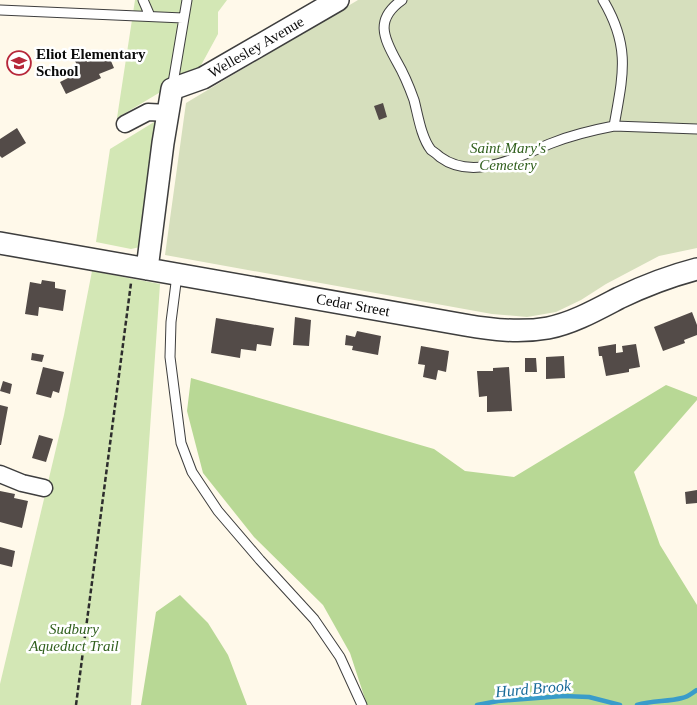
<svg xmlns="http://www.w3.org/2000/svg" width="697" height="705" font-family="Georgia,serif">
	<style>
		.green { fill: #d3e7b5 }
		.forest { fill: #b8d895 }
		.cemetery { fill: #d6dfbd }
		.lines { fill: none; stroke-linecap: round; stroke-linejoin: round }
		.stream { stroke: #399cca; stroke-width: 4.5 }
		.building { fill: #534b48 }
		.service-casing { stroke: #3e3e3e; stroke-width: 11 }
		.minor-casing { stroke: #3e3e3e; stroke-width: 19 }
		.tertiary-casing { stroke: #3e3e3e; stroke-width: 24 }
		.path { stroke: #2d2d2d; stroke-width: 2.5; stroke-dasharray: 5 2.5; stroke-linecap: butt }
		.service { stroke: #fff; stroke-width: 9 }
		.minor { stroke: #fff; stroke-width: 16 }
		.tertiary { stroke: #fff; stroke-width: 21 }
		.labels { text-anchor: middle; stroke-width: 5; stroke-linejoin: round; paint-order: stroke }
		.street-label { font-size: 15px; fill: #0b0b0b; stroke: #fff }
		.poi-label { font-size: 15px; font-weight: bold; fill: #0b0b0b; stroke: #fff; text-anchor: start }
		.park-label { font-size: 15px; font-style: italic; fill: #31601e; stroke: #fff }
		.water-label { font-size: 16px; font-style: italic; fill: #186b99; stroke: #fff }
	</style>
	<rect width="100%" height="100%" fill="#fff9ea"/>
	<!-- green -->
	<path class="green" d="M135 0H227L218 12V34L199 69 117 118Z
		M159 119 140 247 131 249 96 242 110 149Z
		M92 271 160 284 131 705H0V684L64 415Z"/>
	<!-- forest -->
	<path class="forest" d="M191 378 434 449 465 471 514 477 666 385 697 397V400L634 472 660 545 697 605V705H367L350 653 323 605 254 537 203 473 187 411Z
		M180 595 208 623 228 655 247 705H141L156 612Z"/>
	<!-- cemetery -->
	<path class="cemetery" d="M358 0H697V248L659 256 606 284 581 300 556 312 527 317 492 314 165 255 186 103Z"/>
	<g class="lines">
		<!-- stream -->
		<path class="stream" d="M477 705 498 701 563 696 589 697 620 705
			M637 705C653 700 667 702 682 698 688 697 692 693 697 690"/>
	</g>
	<!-- building -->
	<path class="building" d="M108 54 114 68 99 74 101 78 66 94 60 82 72 76 68 69 78 67 75 61 85 57 87 62Z
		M383 103 387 117 379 120 374 106Z
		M17 128 26 143 2 158 0 156V139Z
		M42 280 55 282V288L66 290 63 311 39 307 38 316 25 314 30 282 41 284Z
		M692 312 697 325V335L684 340 685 343 663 351 654 327Z
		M295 317 311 320 309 346 293 345Z
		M216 318 274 328 271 346 257 344 256 351 241 349 240 358 211 353Z
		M357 331 381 336 378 355 352 350 353 346 345 345 346 335 355 337Z
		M616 344V353L623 352 622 346 636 344 640 367 629 369V372L606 376 602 356H599L598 347Z
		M421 346 449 351 446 372 438 370 436 380 423 377 425 365 418 364Z
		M32 353 44 355 42 362 31 360Z
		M564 356 565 378 546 379V357Z
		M525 358H536L537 372H525Z
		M43 367 64 372 59 393 53 391 51 398 36 394Z
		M509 367 512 411 487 412V396L479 397 477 371H493V368Z
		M3 381 12 384 10 394 0 391Z
		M0 405 8 407 1 445H0Z
		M39 435 53 439 46 462 32 458Z
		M697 490V503L686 504 685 492Z
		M0 491 15 494 14 498 28 501 22 528 0 522Z
		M0 547 15 551 12 567 0 564Z"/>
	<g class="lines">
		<!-- service casing -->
		<g class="service-casing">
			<path id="service" d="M143 0 150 16
				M402 0C375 19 383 37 397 62 404 74 409 86 414 100 418 115 421 137 431 150 434 152 438 155 440 157 474 182 519 156 552 143 572 135 593 130 614 126
				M603 0C631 47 623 75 614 126L697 129
				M0 10 183 18
				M172 89 187 0
				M177 275 171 322 170 357 181 443 192 472 218 511 260 560 314 619 340 657 362 705"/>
		</g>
		<!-- minor casing -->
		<g class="minor-casing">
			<path id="minor" d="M125 124 148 112 168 113
				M0 474 22 483 44 488"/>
		</g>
		<!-- tertiary casing -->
		<g class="tertiary-casing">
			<path id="tertiary" d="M0 243 465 325C493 330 520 333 548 328 573 323 596 310 619 298 644 286 670 276 697 269
				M147 269 163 143 172 89 203 78 338 0"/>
		</g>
		<!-- path -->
		<path class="path" d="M76 705 131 283"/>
		<!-- service -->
		<use href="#service" class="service"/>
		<!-- minor -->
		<use href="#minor" class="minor"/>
		<!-- tertiary -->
		<use href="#tertiary" class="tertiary"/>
	</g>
	<!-- icons -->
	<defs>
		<g id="school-ring" transform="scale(1.25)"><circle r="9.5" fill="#fff" stroke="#b7273a" stroke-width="1.5"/><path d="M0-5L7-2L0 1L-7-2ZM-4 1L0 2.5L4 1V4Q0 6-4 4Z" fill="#b7273a"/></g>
	</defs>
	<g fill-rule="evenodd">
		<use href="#school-ring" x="19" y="63"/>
	</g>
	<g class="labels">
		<!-- street labels -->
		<g class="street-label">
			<text transform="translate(256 47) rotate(-30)" y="5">Wellesley Avenue</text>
			<text transform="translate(353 305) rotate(10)" y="5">Cedar Street</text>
		</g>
		<!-- poi labels -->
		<g class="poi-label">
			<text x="36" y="59">Eliot Elementary<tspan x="36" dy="17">School</tspan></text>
		</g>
		<!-- park labels -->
		<g class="park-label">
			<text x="508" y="153">Saint Mary's<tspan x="508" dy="17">Cemetery</tspan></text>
			<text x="74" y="634">Sudbury<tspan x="74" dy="17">Aqueduct Trail</tspan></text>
		</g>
		<!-- water labels -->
		<g class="water-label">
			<text transform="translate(533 688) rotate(-5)" y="6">Hurd Brook</text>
		</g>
	</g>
</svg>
